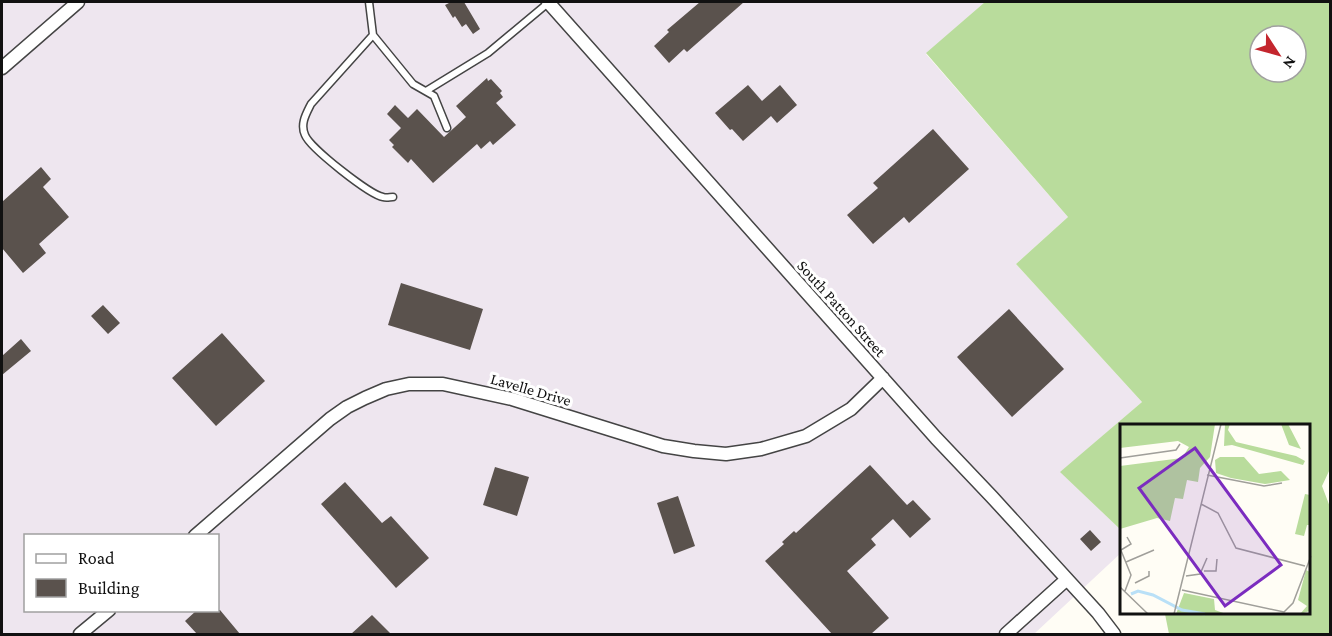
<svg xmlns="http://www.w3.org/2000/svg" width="1332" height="636" font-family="'Crimson Pro',serif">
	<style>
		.industrial { fill: #eee6ef; fill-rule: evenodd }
		.forest { fill: #b9dc9c; fill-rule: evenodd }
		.building { fill: #5a524d }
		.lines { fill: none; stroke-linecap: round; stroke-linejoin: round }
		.lane-casing { stroke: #444; stroke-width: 9 }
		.street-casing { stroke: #444; stroke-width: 15 }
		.lane { stroke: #fff; stroke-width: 6 }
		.street { stroke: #fff; stroke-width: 12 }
		.labels { text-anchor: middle; stroke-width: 6; stroke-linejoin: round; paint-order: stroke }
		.street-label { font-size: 16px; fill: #111; stroke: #fff }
		.inset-river { fill: none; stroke: #b9e0f7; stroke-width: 3 }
		.inset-road { fill: none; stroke: #a09f9a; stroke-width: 1.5 }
		.view { fill: #7b2cbf; fill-opacity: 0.15; stroke: #7b2cbf; stroke-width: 3 }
		.inset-edge { fill: none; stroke: #111; stroke-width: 3 }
	</style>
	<rect width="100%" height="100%" fill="#fffdf5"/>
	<!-- industrial -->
	<path class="industrial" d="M2 2H985L926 54 1068 217 1016 264 1142 402 1061 472 1122 531V552L1034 634H2ZM26 536H218V610H26Z"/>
	<!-- forest -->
	<path class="forest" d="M985 2H1330V469L1322 486 1330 507V634H1169L1165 614H1310V426H1122V531L1060 472 1142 402 1016 264 1068 217 926 53ZM1260 36H1296V72H1260Z"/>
	<!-- building -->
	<path class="building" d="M451 2H464L480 29 473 34 466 24 462 27 455 16 453 18 445 5Z
		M700 2H744L687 52 684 49 669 63 654 46 669 32 667 30Z
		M487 78 488 81 491 79 502 91 500 93 503 97 496 103 516 125 493 145 490 141 481 149 477 144 433 183 411 159 408 163 392 147 394 145 389 140 401 128 387 114 395 105 408 118 417 109 444 137 466 117 456 106Z
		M748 85 762 101 780 85 797 105 777 123 771 116 743 141 732 129 730 130 715 113Z
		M933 129 969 169 909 223 904 217 873 244 847 215 878 188 873 183Z
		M41 167 51 179 43 187 69 217 39 244 46 253 23 273 2 248V202Z
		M401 283 483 309 470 350 388 325Z
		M103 305 120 323 108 334 91 316Z
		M1009 309 1064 369 1012 417 957 357Z
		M222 333 265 381 216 426 172 378Z
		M21 339 31 351 2 375V356Z
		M870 465 907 505 913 500 931 519 910 538 893 519 871 539 876 545 847 571 889 618 871 634H832L765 561 784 544 782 542 794 531 796 533Z
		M495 467 529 477 517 516 483 505Z
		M345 482 382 523 391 516 429 558 396 588 321 504Z
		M678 496 695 546 674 554 657 503Z
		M1090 530 1101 542 1091 551 1080 539Z
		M197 610H220L240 634H197L185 621Z
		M372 615 391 634H351Z"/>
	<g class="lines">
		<!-- lane casing -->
		<g class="lane-casing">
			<path id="lane" d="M369 2 373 35 413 84 434 96 447 128
				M373 35 311 104C306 114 300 124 305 135 310 148 370 195 383 197 386 198 390 197 393 197
				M426 91 488 53 548 3"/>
		</g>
		<!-- street casing -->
		<g class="street-casing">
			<path id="street" d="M548 2 936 438 992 497 1098 613 1114 634
				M2 68 78 2
				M195 536 330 419 347 407 365 398 386 389 409 384H443L512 399 663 446 694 451 726 454 761 449 806 436 851 409 883 378
				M80 634 109 610
				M1006 634 1067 579"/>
		</g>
		<!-- lane -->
		<use href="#lane" class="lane"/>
		<!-- street -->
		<use href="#street" class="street"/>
	</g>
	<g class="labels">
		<!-- street labels -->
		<g class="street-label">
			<text transform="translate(842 308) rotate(48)" y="6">South Patton Street</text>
			<text transform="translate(531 389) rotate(16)" y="6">Lavelle Drive</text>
		</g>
	</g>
	<!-- overview -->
	<g transform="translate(1120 424)">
		<rect width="190" height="190" fill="#fffdf5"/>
		<path d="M0 0H95L90 33 80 44 78 58 67 56 63 75 55 74 50 97 37 94 0 105V42L62 34 69 23 58 17 0 24ZM105 0H110L108 6 116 18 176 32 185 37 183 41 112 21 104 22ZM161 0H168L181 25 169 21ZM100 33H124L139 50 161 47 170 56 145 60 111 54 96 49 95 36ZM185 70 190 71 191 101H187L184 112 175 110ZM186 146 190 148V187L180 190 187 182 178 176ZM64 169 94 175 95 186 106 190H56Z" fill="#b9dc9c"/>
		<path class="inset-river" d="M11 170 18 167 33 171 62 186 85 190"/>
		<path class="inset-road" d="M0 34 56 26 60 20M87 51 144 62 162 59M81 80 98 89 116 124 185 142M0 124 11 151 5 167M1 126 11 120 7 113M6 138 34 126M84 147H96L97 135M66 152 80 150 87 134M15 159 29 152V147M0 163 28 190M62 166 164 188 173 179 191 132M54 190 101 0"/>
		<path class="view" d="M75 24 161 141 105 182 19 64Z"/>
		<rect width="190" height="190" class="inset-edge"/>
	</g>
	<!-- border -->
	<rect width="1332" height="636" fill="none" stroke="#111111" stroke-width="6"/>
	<!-- legend -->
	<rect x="24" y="534" width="195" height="78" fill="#ffffff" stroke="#a0a0a0" stroke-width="1.5"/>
	<rect x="36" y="554" width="30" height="9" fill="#ffffff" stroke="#a0a0a0" stroke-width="1.5"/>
	<text x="78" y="564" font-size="18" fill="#111111">Road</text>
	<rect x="36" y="579" width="30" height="18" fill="#5a524d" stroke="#a0a0a0" stroke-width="1.5"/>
	<text x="78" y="594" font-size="18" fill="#111111">Building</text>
	<!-- north arrow -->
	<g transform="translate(1278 54) rotate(126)"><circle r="28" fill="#ffffff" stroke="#a0a0a0" stroke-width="1.5"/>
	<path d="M0-4.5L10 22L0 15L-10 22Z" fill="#c4262e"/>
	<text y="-9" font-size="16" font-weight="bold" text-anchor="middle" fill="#111111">N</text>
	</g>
</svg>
